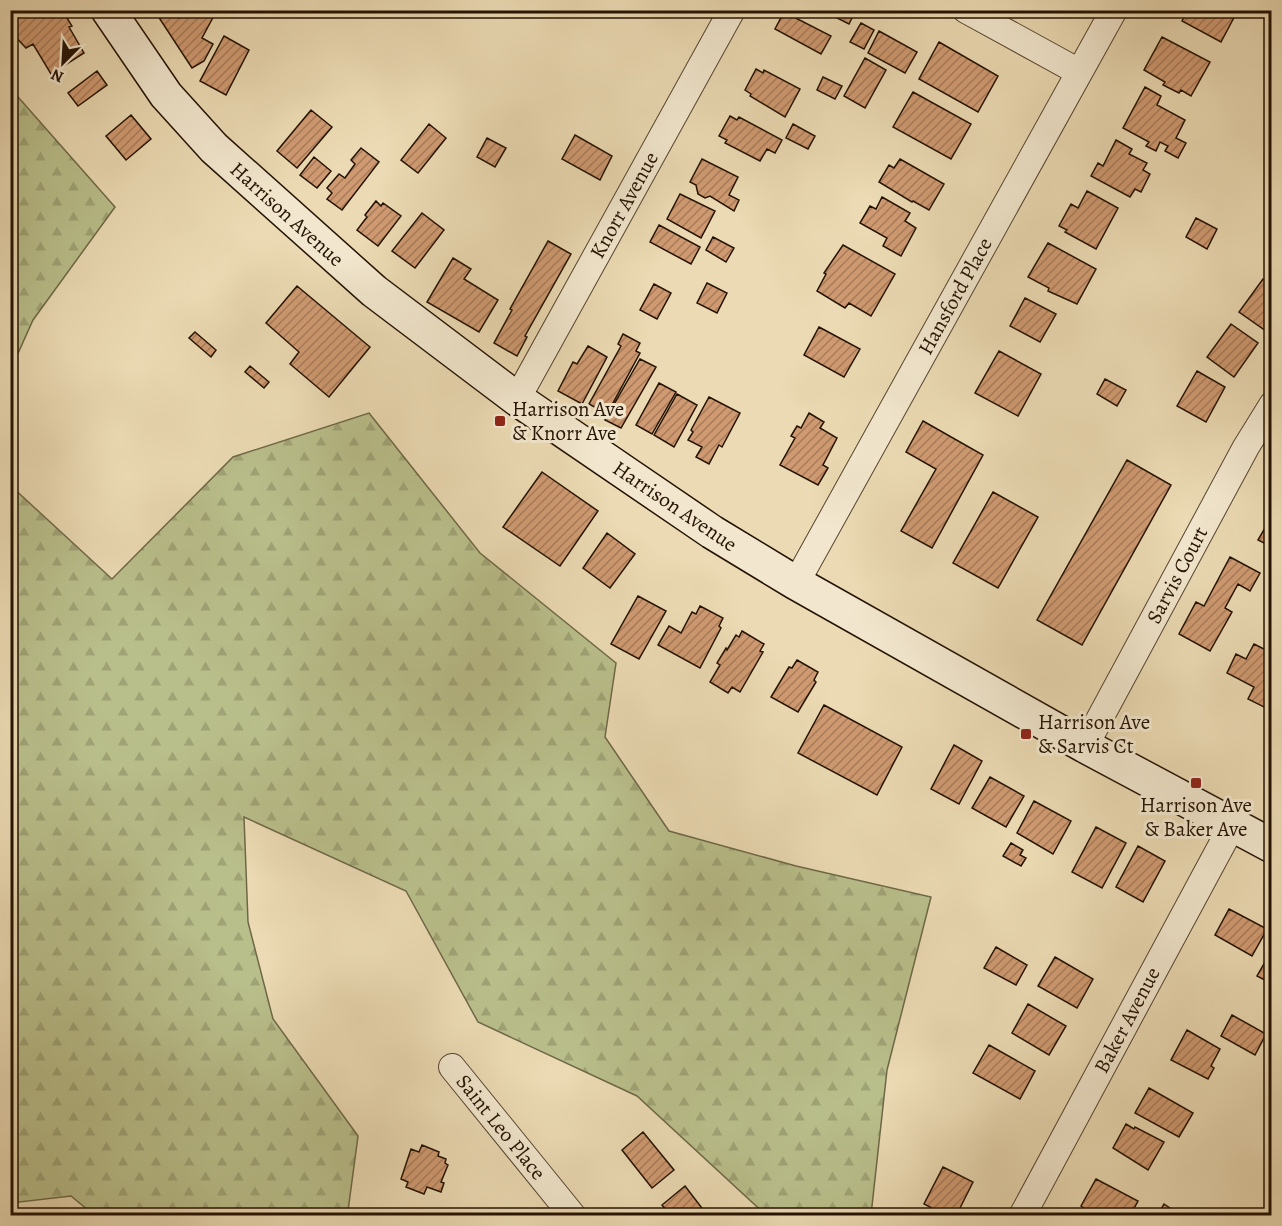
<svg xmlns="http://www.w3.org/2000/svg" width="1282" height="1226" font-family="Alegreya,serif">
	<style>
		.forest { fill: url(#forest-firs); stroke: #6e6847; stroke-width: 1.5 }
		.building { fill: url(#building-hatch); stroke: #241203; stroke-width: 1.5 }
		.lines { fill: none; stroke-linecap: round; stroke-linejoin: round }
		.street-casing { stroke: #56442f; stroke-width: 28 }
		.secondary-casing { stroke: #241203; stroke-width: 36 }
		.street { stroke: #f2e7ce; stroke-width: 26 }
		.secondary { stroke: #f2e7ce; stroke-width: 33 }
		.poi-dot { fill: #8f2418; stroke: #f2e7ce; stroke-width: 2 }
		.labels { text-anchor: middle; stroke-width: 6; stroke-linejoin: round; paint-order: stroke }
		.street-label { font-size: 21px; fill: #241203; stroke: #f2e7ce }
		.poi-label { font-size: 21px; fill: #241203; stroke: #f2e7ce; text-anchor: start }
	</style>
	<defs>
		<pattern id="forest-firs" width="22" height="20" patternUnits="userSpaceOnUse" patternTransform="scale(1.5)"><rect width="22" height="20" fill="#b9bf8b"/><path d="M5 1l3.5 6h-7zM16 11l3.5 6h-7z" fill="#9fa376"/></pattern>
		<pattern id="building-hatch" width="6" height="6" patternUnits="userSpaceOnUse" patternTransform="scale(1.5)"><rect width="6" height="6" fill="#cf9a71"/><path d="M-1 1l2-2M0 6l6-6M5 7l2-2" fill="none" stroke="#a87c5b"/></pattern>
	</defs>
	<rect width="100%" height="100%" fill="#ebdab3"/>
	<filter id="stains"><feTurbulence type="fractalNoise" baseFrequency=".00333" numOctaves="4"/><feColorMatrix values="0 0 0 0 .2 0 0 0 0 .09 0 0 0 0 .02 0 0 0 .5 -.17"/></filter>
	<radialGradient id="worn" r=".72"><stop offset=".6" stop-color="#630" stop-opacity="0"/><stop offset="1" stop-color="#630" stop-opacity=".3"/></radialGradient>
	<!-- forest -->
	<path class="forest" d="M11 89 115 207 33 320 11 369Z
		M369 413 480 553 616 663 605 737 669 831 796 866 931 897 887 1070 871 1215H766L637 1096 478 1022 406 891 244 817 248 922 273 1019 358 1136 348 1211 351 1215H94L71 1196 11 1203V486L112 579 233 457Z"/>
	<!-- building -->
	<path class="building" d="M10 10H62L72 26 69 27 84 53 51 74 33 44 26 48 10 31Z
		M154 10H217L202 38 213 44 204 61 192 68Z
		M836 10H856L849 24 833 16Z
		M1188 10H1238L1221 42 1182 21Z
		M784 12 831 36 821 54 775 29Z
		M861 23 874 30 864 49 850 42Z
		M879 31 917 52 905 73 868 53Z
		M224 36 249 50 226 95 200 81Z
		M1162 37 1210 62 1191 96 1181 90 1179 93 1163 85 1165 82 1144 70Z
		M939 42 998 76 978 112 919 79Z
		M865 58 886 70 865 108 844 96Z
		M756 69 763 73 764 70 800 89 785 117 750 96 751 94 745 90Z
		M97 71 107 85 78 106 68 93Z
		M823 77 842 86 835 99 817 90Z
		M1145 87 1161 96 1157 105 1185 120 1176 138 1186 143 1178 158 1165 151 1168 146 1160 142 1156 151 1146 146 1149 142 1123 128Z
		M913 92 971 124 951 159 893 127Z
		M311 110 332 127 297 168 277 151Z
		M131 115 151 139 126 160 106 136Z
		M730 116 737 120 739 117 782 140 775 153 767 149 760 161 725 143 727 140 719 136Z
		M429 124 446 138 418 173 401 160Z
		M793 124 815 136 808 149 786 138Z
		M575 135 612 156 600 180 562 159Z
		M487 138 506 148 495 167 477 157Z
		M1116 140 1132 149 1129 154 1147 163 1143 170 1150 174 1141 192 1135 189 1130 197 1091 176 1098 163 1103 166Z
		M361 148 379 162 342 210 327 199 332 193 327 188 339 174 345 178 355 164 351 160Z
		M314 157 331 171 317 188 300 175Z
		M702 159 738 177 729 195 739 200 734 211 710 196 705 198 698 194 696 185 690 182Z
		M900 159 944 184 929 210 913 201 912 202 879 182 889 165 894 168Z
		M1087 191 1118 208 1096 249 1065 232 1067 230 1059 226 1071 204 1078 208Z
		M680 194 715 211 701 238 667 219Z
		M882 197 910 213 905 221 916 228 901 256 883 246 887 238 860 223 870 206 876 209Z
		M376 201 381 206 383 203 401 216 378 246 357 230 367 217 365 215Z
		M422 213 444 230 415 268 392 251Z
		M1196 218 1217 229 1207 249 1186 237Z
		M659 225 700 247 691 264 650 242Z
		M713 237 734 248 726 262 706 250Z
		M548 241 571 254 525 336 527 337 517 356 494 343 512 310 510 309Z
		M1048 243 1096 269 1077 304 1048 291 1049 288 1028 277Z
		M843 245 895 274 871 316 849 303 845 308 817 291 826 274 824 273Z
		M453 258 471 269 464 279 498 300 479 332 427 302Z
		M1263 279 1272 285V324L1266 331 1239 312Z
		M707 283 727 293 717 313 697 303Z
		M654 284 671 293 657 319 640 310Z
		M297 286 370 347 329 397 290 364 299 352 266 323Z
		M1025 298 1056 314 1040 342 1010 326Z
		M1231 324 1258 343 1234 377 1207 357Z
		M819 327 860 349 844 377 804 355Z
		M195 332 216 350 211 357 189 338Z
		M623 334 640 343 636 351 640 353 607 414 589 404 621 346 618 344Z
		M588 346 607 357 582 404 558 391 573 362 577 364Z
		M999 351 1041 374 1018 416 975 393Z
		M640 359 656 367 621 428 605 420Z
		M250 366 269 382 264 388 245 372Z
		M1197 371 1225 387 1206 422 1177 406Z
		M1105 379 1126 390 1117 406 1097 394Z
		M659 383 676 392 652 434 636 425Z
		M677 394 697 405 674 447 654 435Z
		M709 397 740 413 722 447 719 445 709 464 696 457 702 447 688 440 693 432 691 430Z
		M809 413 824 422 820 428 837 438 823 465 828 468 818 485 780 465 795 438 791 436 797 426 801 428Z
		M923 421 983 455 932 548 901 531 936 469 906 452Z
		M1127 460 1171 485 1082 645 1037 620Z
		M542 472 598 511 560 566 503 527Z
		M993 492 1038 517 998 588 953 563Z
		M1272 516V547L1258 540Z
		M607 533 635 554 610 588 583 568Z
		M1230 557 1260 573 1250 591 1238 584 1225 608 1232 612 1210 651 1179 634 1196 602 1204 606Z
		M638 596 666 611 639 659 611 644Z
		M700 606 723 618 719 626 721 628 700 668 658 645 669 626 681 633 692 612 696 614Z
		M742 631 764 644 760 651 763 652 740 692 732 687 728 693 710 682 720 665 717 663 726 648 727 650 736 635 739 637Z
		M1254 644 1272 653V711L1248 699 1254 687 1227 673 1236 654 1246 659Z
		M797 660 818 672 814 680 816 682 798 712 771 697 789 667 792 668Z
		M824 705 902 747 877 795 798 753Z
		M954 745 982 761 959 804 931 789Z
		M990 777 1024 796 1006 827 972 808Z
		M1034 801 1071 821 1053 854 1017 833Z
		M1096 827 1126 843 1102 888 1072 872Z
		M1011 843 1023 850 1020 855 1026 858 1021 866 1003 856Z
		M1138 846 1165 861 1143 902 1116 887Z
		M1229 909 1267 929 1252 956 1215 935Z
		M996 947 1027 965 1016 985 984 968Z
		M1272 950V984L1257 976Z
		M1055 957 1093 979 1077 1008 1038 986Z
		M1028 1004 1066 1026 1049 1055 1012 1033Z
		M1232 1015 1266 1034 1255 1055 1221 1036Z
		M1187 1030 1220 1049 1211 1066 1214 1068 1208 1079 1171 1060Z
		M989 1045 1035 1071 1020 1099 973 1073Z
		M1149 1088 1193 1113 1179 1137 1135 1113Z
		M1126 1124 1134 1129 1135 1127 1164 1142 1148 1170 1113 1148Z
		M643 1132 674 1170 652 1188 622 1150Z
		M422 1145 439 1152 438 1156 446 1159 445 1163 448 1165 441 1182 444 1183 441 1192 427 1187 424 1194 406 1187 408 1182 401 1179 411 1149 419 1152Z
		M943 1167 973 1182 956 1216H947L924 1204Z
		M1096 1179 1138 1201 1130 1216H1095L1081 1206Z
		M685 1186 708 1216H671L662 1205Z
		M1164 1204 1182 1216H1157Z"/>
	<g class="lines">
		<!-- street casing -->
		<g class="street-casing">
			<path id="street" d="M966 10 1079 72
				M517 399 732 10
				M796 583 1114 10
				M1085 746 1246 447 1272 405
				M452 1067 573 1216
				M1022 1216 1233 824"/>
		</g>
		<!-- secondary casing -->
		<g class="secondary-casing">
			<path id="secondary" d="M108 10 166 95 214 148 374 291 517 399 712 532 796 583 1085 746 1272 846"/>
		</g>
		<!-- street -->
		<use href="#street" class="street"/>
		<!-- secondary -->
		<use href="#secondary" class="secondary"/>
	</g>
	<!-- markers -->
	<g class="poi-dot">
		<rect x="494" y="415" width="12" height="12" rx="3"/>
		<rect x="1020" y="728" width="12" height="12" rx="3"/>
		<rect x="1190" y="777" width="12" height="12" rx="3"/>
	</g>
	<g class="labels">
		<!-- street labels -->
		<g class="street-label">
			<text transform="translate(624 205) rotate(-61)" y="7">Knorr Avenue</text>
			<text transform="translate(287 214) rotate(42)" y="7">Harrison Avenue</text>
			<text transform="translate(955 296) rotate(-61)" y="7">Hansford Place</text>
			<text transform="translate(675 506) rotate(34)" y="7">Harrison Avenue</text>
			<text transform="translate(1177 575) rotate(-62)" y="7">Sarvis Court</text>
			<text transform="translate(1127 1020) rotate(-62)" y="7">Baker Avenue</text>
			<text transform="translate(501 1127) rotate(51)" y="7">Saint Leo Place</text>
		</g>
		<!-- poi labels -->
		<g class="poi-label">
			<text x="512" y="416">Harrison Ave<tspan x="512" dy="24">&amp; Knorr Ave</tspan></text>
			<text x="1038" y="729">Harrison Ave<tspan x="1038" dy="24">&amp; Sarvis Ct</tspan></text>
			<text x="1196" y="812" text-anchor="middle">Harrison Ave<tspan x="1196" dy="24">&amp; Baker Ave</tspan></text>
		</g>
	</g>
	<!-- margin -->
	<rect width="1282" height="1226" fill="none" stroke="#ebdab3" stroke-width="36"/>
	<rect x="12" y="12" width="1258" height="1202" fill="none" stroke="#241203" stroke-width="3"/>
	<rect x="18" y="18" width="1246" height="1190" fill="none" stroke="#241203" stroke-width="1.5"/>
	<!-- north arrow -->
	<g transform="translate(63 63) rotate(204)" stroke="#f2e7ce" stroke-width="4.5" paint-order="stroke">
	<path d="M0-4.5L10 22L0 15L-10 22Z" fill="#241203"/>
	<text y="-9" font-size="16" font-weight="bold" text-anchor="middle" fill="#241203">N</text>
	</g>
	<rect width="100%" height="100%" filter="url(#stains)"/>
	<rect width="100%" height="100%" fill="url(#worn)"/>
</svg>
